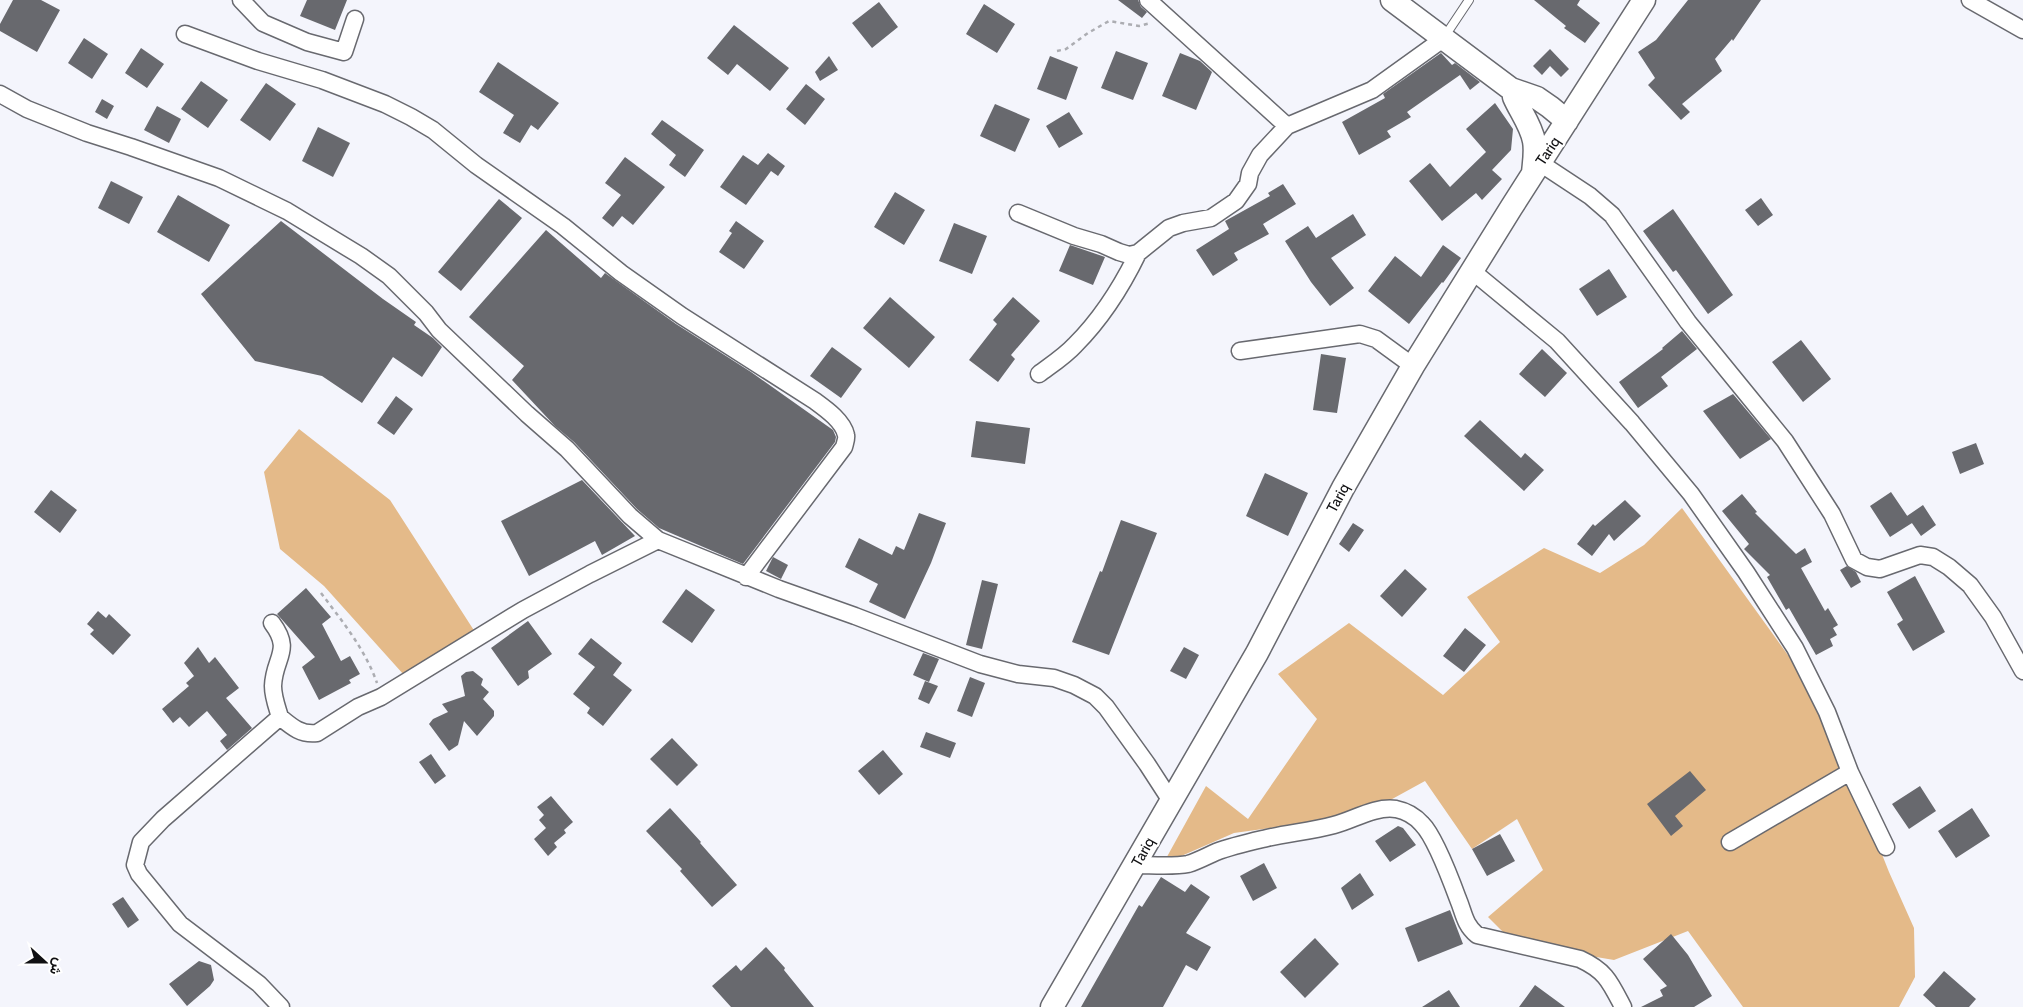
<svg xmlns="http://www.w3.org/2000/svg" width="2023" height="1007" font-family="Cabin,Vazirmatn,sans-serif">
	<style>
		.green { fill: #e4ba89 }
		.building { fill: #68696e }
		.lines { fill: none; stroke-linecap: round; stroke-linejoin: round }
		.lane-casing { stroke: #68696f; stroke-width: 10 }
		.street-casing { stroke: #68696f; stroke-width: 19 }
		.secondary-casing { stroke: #68696f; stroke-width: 25 }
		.path { stroke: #acadb2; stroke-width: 2.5; stroke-dasharray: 4 4; stroke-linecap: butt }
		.lane { stroke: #fff; stroke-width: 8 }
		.street { stroke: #fff; stroke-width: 16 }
		.secondary { stroke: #fff; stroke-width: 22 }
		.labels { text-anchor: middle; stroke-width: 4.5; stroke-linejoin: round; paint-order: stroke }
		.street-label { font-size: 15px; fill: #101012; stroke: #fff }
	</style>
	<rect width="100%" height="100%" fill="#f4f5fc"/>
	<!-- green -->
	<path class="green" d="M299 429 390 500 475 632 404 675 324 586 280 549 264 472Z
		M1682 508 1821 701 1889 872 1914 928 1915 977 1899 1007H1743L1688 931 1614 960 1514 943 1488 917 1543 870 1517 819 1472 849 1425 781 1363 815 1234 833 1163 864 1206 786 1248 819 1317 719 1278 674 1349 623 1443 695 1500 642 1467 597 1544 548 1600 573 1644 545Z"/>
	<!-- building -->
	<path class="building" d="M13 0H41L60 10 37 52 0 31V24Z
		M307 0H347L335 30 300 16Z
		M1118 0H1138L1141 7 1147 12 1142 18Z
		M1534 0H1580L1577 5 1600 23 1585 43 1564 28 1566 26Z
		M1688 0H1761L1733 41 1732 39 1715 59 1722 71 1682 104 1690 112 1681 120 1648 85 1655 78 1638 52 1656 40Z
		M879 2 898 27 872 48 852 23Z
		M984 4 1015 24 997 53 966 34Z
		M734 25 789 68 770 91 737 64 728 75 707 58Z
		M84 38 108 54 92 79 68 63Z
		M141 48 164 64 147 88 125 73Z
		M1550 49 1569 69 1561 77 1550 66 1542 75 1533 66Z
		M1116 51 1148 63 1133 100 1101 88Z
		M1180 53 1200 61 1212 72 1196 110 1162 96Z
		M1441 53 1452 65 1455 63 1480 82 1470 90 1460 75 1407 112 1411 117 1387 131 1391 137 1359 155 1342 122 1385 98 1383 94Z
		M829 56 838 70 820 81 815 72Z
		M1050 56 1078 67 1066 100 1037 89Z
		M498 62 559 103 538 130 531 125 520 143 503 133 514 115 479 92Z
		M201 81 228 100 208 128 181 109Z
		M266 83 296 104 270 141 240 120Z
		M806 84 825 99 805 125 786 109Z
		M102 99 114 106 107 119 95 112Z
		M1495 103 1513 129 1511 150 1492 170 1502 179 1482 200 1476 193 1442 221 1409 181 1430 163 1450 187 1486 152 1466 129Z
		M995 104 1030 119 1015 152 980 136Z
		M157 106 181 119 169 143 144 130Z
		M1069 112 1083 134 1059 148 1046 126Z
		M662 120 704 150 685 177 669 165 676 155 651 134Z
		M318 127 350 143 333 177 302 161Z
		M768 153 785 166 778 176 771 171 746 205 720 187 743 155 758 165Z
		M625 157 665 187 633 225 622 216 613 227 602 218 621 195 605 183Z
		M111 181 143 197 129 224 98 208Z
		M1283 184 1296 204 1263 224 1269 234 1234 253 1238 260 1213 276 1196 250 1229 229 1225 221 1270 196 1268 193Z
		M895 192 925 210 904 245 874 227Z
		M178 195 230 225 209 262 157 232Z
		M1761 198 1773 215 1758 226 1745 210Z
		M499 199 522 218 461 291 438 272Z
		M1673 209 1733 295 1708 314 1676 270 1673 272 1643 231Z
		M1353 214 1366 235 1331 258 1354 288 1330 306 1311 282 1285 241 1308 226 1316 238Z
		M281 221 383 299 416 322 414 325 433 338 442 347 422 377 393 357 362 403 322 376 255 361 201 294Z
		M736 221 764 241 744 269 719 252 732 233 729 231Z
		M954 223 987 236 972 274 939 261Z
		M546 230 601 278 605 273 676 324 751 372 833 430 836 437 835 442 743 564 659 528 637 509 574 442 555 426 512 380 524 366 469 317Z
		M1070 245 1105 257 1093 285 1059 271Z
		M1443 245 1461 258 1443 283 1442 282 1409 324 1368 291 1395 256 1421 277Z
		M1609 269 1627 297 1597 316 1579 289Z
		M890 297 935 337 909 368 863 328Z
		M1013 297 1040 321 1011 355 1015 359 998 382 969 360 997 324 993 320Z
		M1682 331 1697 349 1661 377 1668 386 1638 408 1619 382 1663 349 1662 348Z
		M1801 340 1831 379 1803 402 1772 362Z
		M832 347 862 369 841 398 810 376Z
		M1542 349 1567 373 1545 397 1519 374Z
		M1321 354 1346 358 1337 413 1313 410Z
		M1733 394 1771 439 1740 459 1703 411Z
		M396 396 413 409 394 435 377 423Z
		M1480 420 1521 458 1525 453 1544 470 1524 491 1464 436Z
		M976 421 1030 428 1025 464 971 457Z
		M1976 443 1984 464 1960 474 1952 452Z
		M1265 473 1308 493 1288 536 1246 516Z
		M582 480 635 536 602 555 595 541 529 576 501 521Z
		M51 490 77 510 60 533 34 512Z
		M1891 492 1912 523 1890 537 1870 506Z
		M1742 494 1757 512 1755 513 1796 554 1805 548 1812 562 1801 568 1825 611 1828 608 1838 625 1833 628 1837 635 1830 639 1833 646 1816 655 1789 608 1786 610 1767 577 1770 575 1744 549 1749 544 1722 511Z
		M1625 500 1641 516 1614 541 1609 534 1592 556 1577 544 1593 524 1595 526Z
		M1923 505 1936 525 1921 536 1907 516Z
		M919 513 946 523 931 563 905 619 869 602 878 584 845 567 859 538 892 555 896 546 904 550Z
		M1121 520 1157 533 1109 655 1072 642 1100 571 1102 572Z
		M1353 523 1364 530 1349 552 1339 544Z
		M773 557 788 565 781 579 766 571Z
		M1847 566 1856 572 1861 582 1851 588 1840 570Z
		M1405 569 1427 589 1402 617 1380 596Z
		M1915 576 1945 632 1913 651 1897 624 1903 620 1887 592Z
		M982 580 998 584 982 649 966 645Z
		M306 588 331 617 322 624 341 661 350 656 360 674 349 680 351 683 319 700 302 667 315 657 277 614Z
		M686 589 715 610 692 643 662 622Z
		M98 611 106 618 109 614 131 635 113 655 90 634 94 630 87 624Z
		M528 621 552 654 528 671 529 678 518 686 491 648Z
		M1465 628 1486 645 1464 672 1443 656Z
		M591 638 622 663 613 675 632 690 603 726 587 713 590 708 573 694 595 667 578 654Z
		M198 647 209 663 215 657 239 688 226 698 252 728 227 750 220 741 227 735 207 711 189 727 180 717 173 723 162 709 189 686 186 683 194 676 184 663Z
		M1184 647 1199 655 1186 679 1170 671Z
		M923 653 939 659 929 682 913 675Z
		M473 671 483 679 481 685 489 692 483 699 494 711V716L477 736 464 721 458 745 449 751 429 724 433 719 448 712 442 704 465 696 461 676 466 672Z
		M970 677 985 683 972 717 957 711Z
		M925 681 938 686 929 704 918 699Z
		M926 732 956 743 950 758 920 747Z
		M672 738 698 765 677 786 650 759Z
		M883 750 903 774 879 795 858 771Z
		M431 754 446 776 435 784 419 762Z
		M1690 771 1706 790 1675 816 1683 826 1671 836 1647 804Z
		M1920 786 1936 811 1909 829 1892 804Z
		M551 796 573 822 564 830 566 833 554 843 557 847 548 856 534 839 546 828 539 820 544 815 537 807Z
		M670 808 701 842 700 843 737 885 712 907 680 871 682 869 646 831Z
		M1972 808 1990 836 1956 858 1938 831Z
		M1398 826 1403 828 1416 845 1390 862 1375 841Z
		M1500 834 1515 861 1487 876 1472 849Z
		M1264 863 1277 888 1253 901 1240 876Z
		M1360 873 1374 895 1352 910 1341 888Z
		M1161 877 1185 892 1191 884 1210 897 1186 933 1211 947 1197 971 1186 965 1163 1007H1081L1139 905 1142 907Z
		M123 897 139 920 128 928 112 904Z
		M1450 910 1463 944 1418 962 1405 928Z
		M1671 934 1688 955 1712 996 1694 1007H1641L1663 996 1660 990 1667 986 1643 959Z
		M1315 938 1339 964 1305 998 1280 972Z
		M766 947 785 968 784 970 814 1007H731L712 986 736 965 741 971Z
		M199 961 211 965 214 980 210 986 187 1006 169 984Z
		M1944 971 1976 999 1969 1007H1936L1923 995Z
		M1535 985 1565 1007H1519Z
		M1449 990 1460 1007H1422Z"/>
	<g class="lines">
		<!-- lane casing -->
		<g class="lane-casing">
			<path id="lane" d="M1445 36 1469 0"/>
		</g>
		<!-- street casing -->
		<g class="street-casing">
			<path id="street" d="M241 0 263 23 307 42 344 52 355 19
				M1148 0 1287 126 1372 90 1443 39
				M1970 0 2023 30
				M185 34 258 61 322 80 385 104 411 117 433 130 476 165 563 226 621 273 682 316 815 401C826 409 843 421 846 435 847 438 845 443 844 447L746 577
				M0 94 27 109 87 133 131 147 219 178 287 211 361 256 389 276 426 313 439 330 527 414 567 449 630 516 658 540 779 589 855 616 980 664 1018 674 1054 678 1074 685 1095 696 1106 707 1147 764 1171 801
				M1540 163 1590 196 1612 215 1688 322 1785 441 1832 514 1854 560 1867 567 1880 569 1920 555 1933 557 1949 567 1970 585 1993 617 2023 671
				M1018 213 1074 236 1101 244 1119 252 1129 255 1138 253 1169 228 1183 223 1211 218 1236 201 1248 184 1250 173 1260 155 1287 126
				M1471 270 1557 341 1632 423 1691 494 1746 572 1795 648 1827 712 1850 772 1730 842
				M1240 351 1360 334 1376 339 1413 366
				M1039 374C1051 365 1065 356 1075 345 1101 319 1122 286 1138 253
				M272 623C293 651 274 657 273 686 273 697 277 707 280 717
				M1850 772 1886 847
				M1135 865C1151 865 1174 867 1188 864 1198 861 1207 856 1216 852 1232 846 1250 842 1267 838 1289 833 1312 831 1334 825 1354 820 1374 806 1396 809 1406 811 1415 816 1422 824 1435 837 1451 880 1458 899 1464 913 1464 924 1477 935L1580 959C1606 971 1610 982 1623 1007
				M281 1007 259 984 180 924 139 874 135 865 141 842 163 819 280 717C292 727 301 735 317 733L358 707 381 697 523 610 590 574 658 540"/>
		</g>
		<!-- secondary casing -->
		<g class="secondary-casing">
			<path id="secondary" d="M1392 0 1511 89 1537 98 1550 107 1567 121
				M1514 97C1520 111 1531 125 1534 141 1536 151 1534 162 1533 173
				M1052 1007 1257 653 1343 488 1413 366 1511 208 1644 0"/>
		</g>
		<!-- path -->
		<path class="path" d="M1057 51 1066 49 1088 33 1109 21 1139 26 1151 23
			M321 593C342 621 365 649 377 683"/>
		<!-- lane -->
		<use href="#lane" class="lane"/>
		<!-- street -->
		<use href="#street" class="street"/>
		<!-- secondary -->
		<use href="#secondary" class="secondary"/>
	</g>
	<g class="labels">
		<!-- street labels -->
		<g class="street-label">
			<text transform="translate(1548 151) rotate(-56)" y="5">Tariq</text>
			<text transform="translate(1338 498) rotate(-62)" y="5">Tariq</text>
			<text transform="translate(1143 852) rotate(-61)" y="5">Tariq</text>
		</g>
	</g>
	<!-- north arrow -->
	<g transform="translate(45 962) rotate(111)" stroke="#ffffff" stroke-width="4" paint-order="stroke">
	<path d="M0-4L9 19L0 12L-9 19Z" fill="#101012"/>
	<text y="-8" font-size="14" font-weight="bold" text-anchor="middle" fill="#101012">ش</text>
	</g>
</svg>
